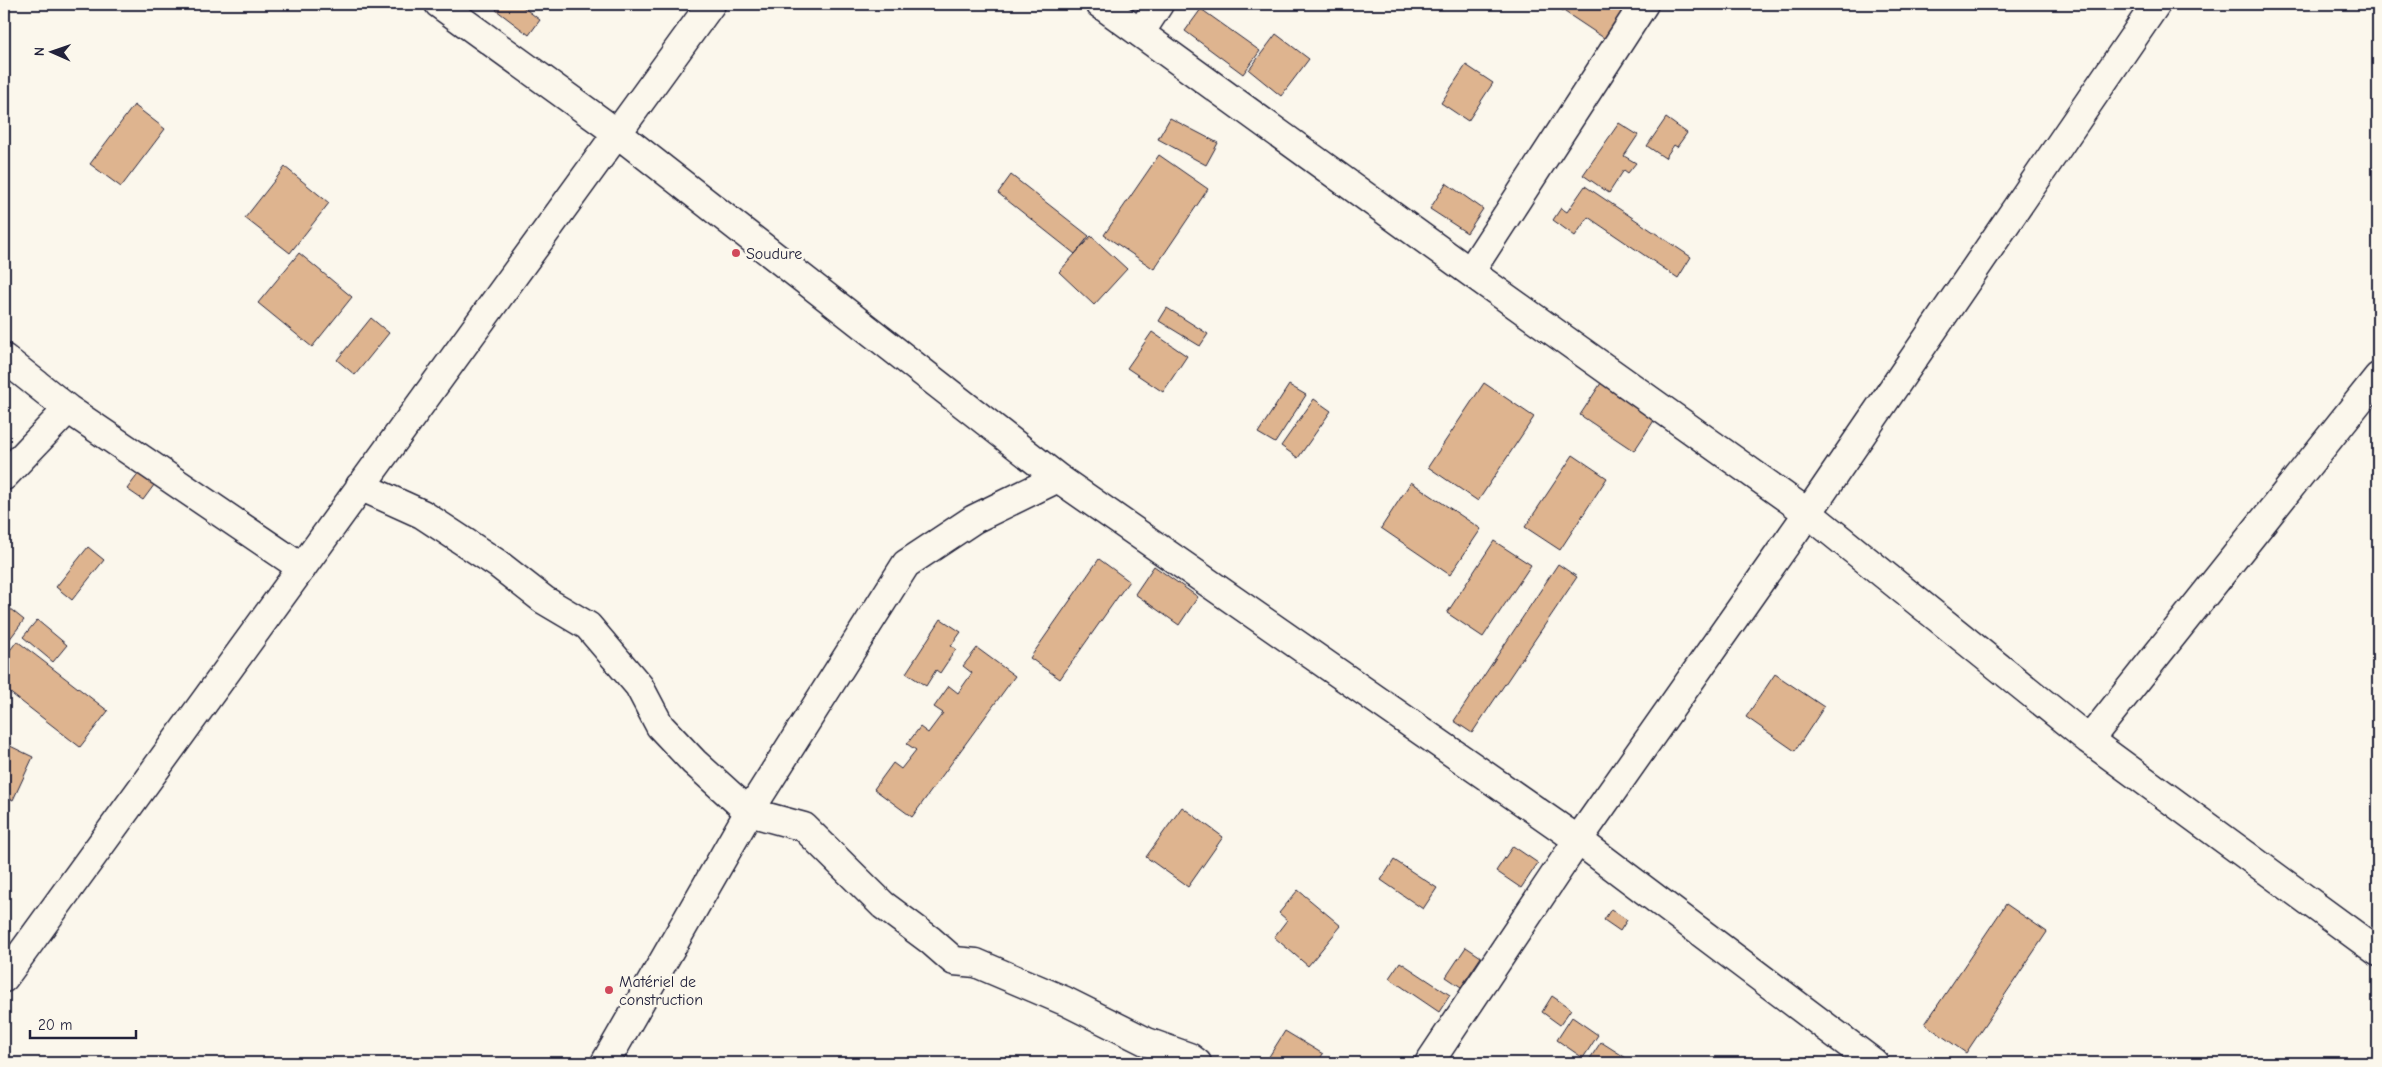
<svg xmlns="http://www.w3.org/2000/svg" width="2382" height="1067" font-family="'Comic Neue',sans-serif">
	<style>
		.building { fill: #deb48f; stroke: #22223b }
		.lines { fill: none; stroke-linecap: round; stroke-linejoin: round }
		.minor-casing { stroke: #22223b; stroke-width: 31 }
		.minor { stroke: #fbf7ec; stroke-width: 28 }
		.poi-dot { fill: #d1495b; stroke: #fbf7ec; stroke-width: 2 }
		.labels { text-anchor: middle; stroke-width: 5; stroke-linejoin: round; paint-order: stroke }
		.poi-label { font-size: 16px; fill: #22223b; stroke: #fbf7ec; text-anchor: start }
	</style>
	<rect width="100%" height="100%" fill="#fbf7ec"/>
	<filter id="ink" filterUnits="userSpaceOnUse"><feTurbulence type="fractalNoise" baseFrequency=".02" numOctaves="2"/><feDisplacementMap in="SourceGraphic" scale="10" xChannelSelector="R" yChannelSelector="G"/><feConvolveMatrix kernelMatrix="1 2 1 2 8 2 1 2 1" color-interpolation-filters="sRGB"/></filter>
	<g filter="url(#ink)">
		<!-- building -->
		<path class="building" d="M501 4H519L540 20 529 35 496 10Z
			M1553 4H1617L1626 10 1607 40Z
			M1201 9 1260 51 1243 74 1185 31Z
			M1276 34 1309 59 1281 96 1249 70Z
			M1466 65 1493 83 1468 121 1441 103Z
			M134 105 165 129 121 187 90 164Z
			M1170 118 1218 143 1206 165 1158 139Z
			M1666 118 1687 133 1677 147 1674 145 1665 158 1647 146Z
			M1619 123 1638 135 1624 156 1636 163 1628 173 1624 170 1609 193 1583 175Z
			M1159 155 1208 189 1154 269 1104 235Z
			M285 167 329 203 290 253 245 218Z
			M1011 175 1089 236 1075 254 998 193Z
			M1446 183 1483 209 1467 233 1430 209Z
			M1585 186 1691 257 1678 278 1588 217 1575 236 1553 220 1561 208 1567 212Z
			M1091 236 1127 269 1094 305 1059 272Z
			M299 253 352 297 312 347 258 303Z
			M1167 308 1208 334 1200 346 1159 321Z
			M371 318 389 333 355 375 337 360Z
			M1152 332 1187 356 1163 392 1127 368Z
			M1603 380 1657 416 1634 451 1580 415Z
			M1484 383 1534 417 1478 501 1428 467Z
			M1289 385 1306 395 1275 443 1258 433Z
			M1314 399 1331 411 1298 458 1281 446Z
			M1573 455 1607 478 1560 550 1525 527Z
			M145 465 160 477 143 500 127 489Z
			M1411 482 1481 529 1450 575 1381 528Z
			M1494 541 1531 565 1483 637 1447 613Z
			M88 547 104 560 72 600 56 587Z
			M1099 559 1129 581 1060 679 1030 658Z
			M1558 564 1577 577 1472 733 1454 721Z
			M1154 566 1198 597 1179 625 1135 594Z
			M4 604 24 620 6 644 4 642Z
			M941 619 961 632 951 646 956 649 940 673 936 670 926 686 906 673Z
			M37 620 67 645 53 662 23 637Z
			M17 641 108 711 80 747 4 688V658Z
			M977 648 1015 676 912 817 874 789 893 763 901 769 916 750 907 744 920 727 928 733 943 713 934 707 949 686 958 693 972 673 963 666Z
			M1775 674 1824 707 1795 751 1746 717Z
			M4 743 33 757 13 800 4 796Z
			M1182 807 1223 837 1188 887 1146 857Z
			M1513 846 1538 863 1521 888 1496 871Z
			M1394 860 1437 888 1423 909 1381 880Z
			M1298 890 1341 926 1308 966 1274 937 1287 920 1279 913Z
			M2006 904 2047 932 1966 1053 1925 1024Z
			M1611 909 1627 920 1620 931 1604 920Z
			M1466 947 1481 957 1461 987 1446 977Z
			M1400 962 1450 995 1439 1012 1389 978Z
			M1552 996 1571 1009 1560 1025 1542 1012Z
			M1572 1017 1598 1035 1583 1058 1557 1040Z
			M1285 1031 1323 1054 1317 1063H1265Z
			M1601 1042 1634 1063H1587Z"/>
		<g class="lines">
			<!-- minor casing -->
			<g class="minor-casing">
				<path id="minor" d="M439 4 617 133 1058 478 1578 840 1874 1063
					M1100 4 1470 272 1808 513 2089 740 2378 952
					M1140 33 1159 4
					M1470 272 1644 4
					M4 358 68 409 302 568
					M4 476 68 409
					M360 486 422 514 498 564 544 600 588 626 639 686 660 726 694 762 749 812 804 827 883 905 930 940 954 961 976 963 1065 1001 1147 1042 1189 1057 1197 1063
					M2089 740 2378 377
					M4 978 711 4
					M605 1063 749 812 906 564 974 519 1058 478
					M1429 1063 1578 840 1808 513 2156 4"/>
			</g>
			<!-- minor -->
			<use href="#minor" class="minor"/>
		</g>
	</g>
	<!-- markers -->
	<g class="poi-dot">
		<circle cx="736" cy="253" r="5"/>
		<circle cx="609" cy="990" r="5"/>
	</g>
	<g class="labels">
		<!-- poi labels -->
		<g class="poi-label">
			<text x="746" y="259">Soudure</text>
			<text x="619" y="987">Matériel de<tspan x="619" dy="18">construction</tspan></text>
		</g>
	</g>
	<!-- margin -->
	<rect width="2382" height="1067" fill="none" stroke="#fbf7ec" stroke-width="20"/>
	<rect x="10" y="10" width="2362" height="1047" fill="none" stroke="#22223b" stroke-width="2" filter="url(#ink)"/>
	<!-- north arrow -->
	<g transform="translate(52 52) rotate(272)" stroke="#fbf7ec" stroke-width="4" paint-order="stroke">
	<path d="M0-4L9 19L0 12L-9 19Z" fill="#22223b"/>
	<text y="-8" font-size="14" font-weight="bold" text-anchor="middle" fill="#22223b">N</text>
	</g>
	<!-- scale -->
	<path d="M30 1030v8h106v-8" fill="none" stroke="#22223b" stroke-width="2.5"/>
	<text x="38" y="1030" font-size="15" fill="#22223b" stroke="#fbf7ec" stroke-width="4" paint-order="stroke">20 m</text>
</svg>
